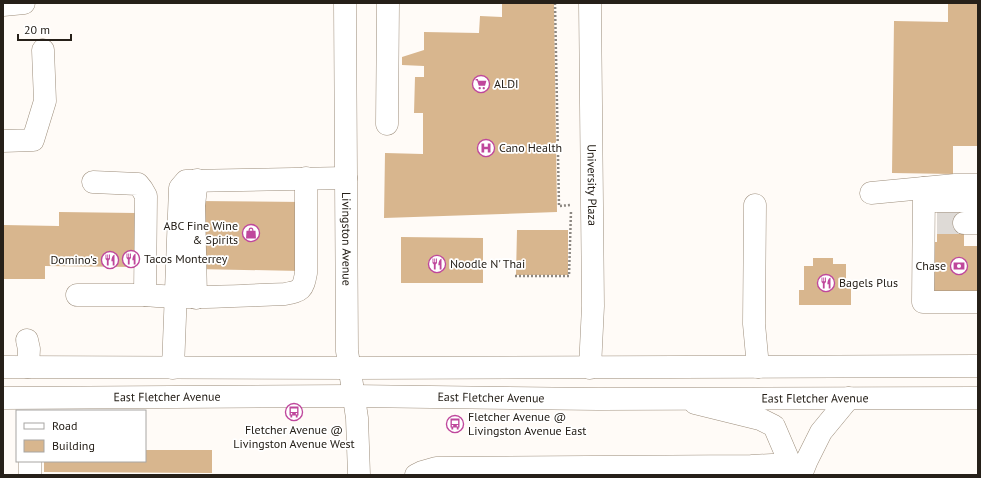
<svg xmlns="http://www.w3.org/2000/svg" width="981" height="478" font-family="'PT Sans',sans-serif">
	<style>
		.building { fill: #d8b68e }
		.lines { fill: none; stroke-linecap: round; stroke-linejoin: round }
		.minor-tunnel { stroke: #dedad6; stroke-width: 22; stroke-dasharray: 22 11; stroke-linecap: butt }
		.minor-casing { stroke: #9d8e7c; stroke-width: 23 }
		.major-casing { stroke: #9d8e7c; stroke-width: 23 }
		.path { stroke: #8d8882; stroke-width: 2.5; stroke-dasharray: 2 2; stroke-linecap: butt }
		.minor { stroke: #fff; stroke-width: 22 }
		.major { stroke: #fff; stroke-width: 22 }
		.labels { text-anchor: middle; stroke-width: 3.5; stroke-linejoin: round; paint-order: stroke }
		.poi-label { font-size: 12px; fill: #262019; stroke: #fff; text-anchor: start }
		.street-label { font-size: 12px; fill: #262019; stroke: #fff }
	</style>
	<rect width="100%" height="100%" fill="#fffbf7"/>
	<!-- building -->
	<path class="building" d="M502 3H554L557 212 384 218 385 153 423 154V113H414L415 77H424V66L402 65V57L424 50V32L479 33 480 16 502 17Z
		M948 3H978V146H953V174L892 173 894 21 948 22Z
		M198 201 303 202 301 271 196 269Z
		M937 205H964V246H978V292L931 291 932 242H937Z
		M59 212 136 213 135 267 45 266V279H3V225L59 226Z
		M517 230H568V275H516Z
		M401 237 483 238V283H401Z
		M813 258H833V264H846V285H851V305H799V290H804V266H813Z
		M145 450H212V473L44 472V461H145Z"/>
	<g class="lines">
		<!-- minor-tunnel -->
		<path class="minor-tunnel" d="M937 223H964"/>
		<!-- minor casing -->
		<g class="minor-casing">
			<g id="minor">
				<path id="s1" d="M345 3 347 351 357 418 359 475"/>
				<path id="s2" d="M590 3 593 306 590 368"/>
				<path d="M3 5 24 3"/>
				<path d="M387 124 388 3"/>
				<path d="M3 141 33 140 45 101 43 50"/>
				<path d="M93 182 138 184 142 189 146 196 145 295C192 299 238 296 285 294 301 291 303 290 306 273V178"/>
				<path d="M924 188 923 302H978"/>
				<path d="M871 193 955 185H978"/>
				<path d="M926 201H968L978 208"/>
				<path d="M755 205 754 324 758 367"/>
				<path d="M964 223H978"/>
				<path d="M77 295H145"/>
				<path d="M196 298 194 205 197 180"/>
				<path d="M27 340 29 349 28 367"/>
				<path d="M173 368 180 188 186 181 346 178"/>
				<path d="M695 403 760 419 774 426 795 475"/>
				<path d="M30 461V475"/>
				<path d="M416 475 422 472 436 468 751 466 791 464"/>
				<path d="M801 475 807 460 821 432 849 398"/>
			</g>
		</g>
		<!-- major casing -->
		<g class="major-casing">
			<g id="major">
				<path d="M3 367 351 368 978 366"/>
				<path id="s3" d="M3 398 353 396 598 399 978 398"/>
			</g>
		</g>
		<!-- path -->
		<path class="path" d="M555 3 559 206 571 205V206
			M515 276H569L571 211
			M454 417 455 424"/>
		<!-- minor -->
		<use href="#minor" class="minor"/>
		<!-- major -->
		<use href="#major" class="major"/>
	</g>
	<!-- icons -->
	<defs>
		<g id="supermarket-ring" transform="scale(0.9)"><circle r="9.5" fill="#fff" stroke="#bf479c" stroke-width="1.5"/><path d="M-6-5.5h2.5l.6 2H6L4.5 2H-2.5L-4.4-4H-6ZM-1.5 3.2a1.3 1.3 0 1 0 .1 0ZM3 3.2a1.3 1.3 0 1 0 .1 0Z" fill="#bf479c"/></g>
		<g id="hospital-ring" transform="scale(0.9)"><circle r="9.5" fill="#fff" stroke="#bf479c" stroke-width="1.5"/><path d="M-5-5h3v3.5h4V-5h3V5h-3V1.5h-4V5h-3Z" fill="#bf479c"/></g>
		<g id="shop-ring" transform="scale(0.9)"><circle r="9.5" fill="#fff" stroke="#bf479c" stroke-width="1.5"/><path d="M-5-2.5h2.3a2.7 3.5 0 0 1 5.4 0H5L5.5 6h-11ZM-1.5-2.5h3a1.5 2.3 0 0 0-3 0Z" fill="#bf479c"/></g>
		<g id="restaurant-ring" transform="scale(0.9)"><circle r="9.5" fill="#fff" stroke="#bf479c" stroke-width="1.5"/><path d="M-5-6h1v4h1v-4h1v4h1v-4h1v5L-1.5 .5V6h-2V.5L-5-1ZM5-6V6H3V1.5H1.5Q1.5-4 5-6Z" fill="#bf479c"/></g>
		<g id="bank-ring" transform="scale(0.9)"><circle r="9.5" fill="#fff" stroke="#bf479c" stroke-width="1.5"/><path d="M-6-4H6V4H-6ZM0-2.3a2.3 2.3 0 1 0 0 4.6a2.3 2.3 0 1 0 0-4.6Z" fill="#bf479c"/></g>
		<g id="bus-ring" transform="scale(0.9)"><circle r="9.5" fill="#fff" stroke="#bf479c" stroke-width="1.5"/><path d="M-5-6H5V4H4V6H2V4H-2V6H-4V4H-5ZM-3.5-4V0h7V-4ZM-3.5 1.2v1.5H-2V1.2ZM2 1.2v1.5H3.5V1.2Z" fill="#bf479c"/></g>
	</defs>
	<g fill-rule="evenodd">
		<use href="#supermarket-ring" x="481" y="84"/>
		<use href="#hospital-ring" x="486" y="148"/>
		<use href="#shop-ring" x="251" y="233"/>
		<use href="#restaurant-ring" x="131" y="259"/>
		<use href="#restaurant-ring" x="110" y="260"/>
		<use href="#restaurant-ring" x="437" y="264"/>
		<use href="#bank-ring" x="959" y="266"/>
		<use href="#restaurant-ring" x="826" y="283"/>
		<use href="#bus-ring" x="294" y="412"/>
		<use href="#bus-ring" x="455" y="424"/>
	</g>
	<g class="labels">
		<!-- poi labels -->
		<g class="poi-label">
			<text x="494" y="88">ALDI</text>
			<text x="499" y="152">Cano Health</text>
			<text x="238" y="230" text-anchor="end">ABC Fine Wine<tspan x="238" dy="14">&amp; Spirits</tspan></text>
			<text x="144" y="263">Tacos Monterrey</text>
			<text x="97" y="264" text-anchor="end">Domino's</text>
			<text x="450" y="268">Noodle N' Thai</text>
			<text x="946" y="270" text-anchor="end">Chase</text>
			<text x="839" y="287">Bagels Plus</text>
			<text x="468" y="421">Fletcher Avenue @<tspan x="468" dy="14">Livingston Avenue East</tspan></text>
			<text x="294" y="434" text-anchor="middle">Fletcher Avenue @<tspan x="294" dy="14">Livingston Avenue West</tspan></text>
		</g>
		<!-- street labels -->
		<g class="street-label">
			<text dy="4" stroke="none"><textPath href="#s2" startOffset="182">University Plaza</textPath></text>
			<text dy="4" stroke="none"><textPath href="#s1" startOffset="236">Livingston Avenue</textPath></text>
			<text dy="4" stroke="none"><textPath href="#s3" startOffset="164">East Fletcher Avenue</textPath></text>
			<text dy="4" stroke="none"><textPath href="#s3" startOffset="488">East Fletcher Avenue</textPath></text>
			<text dy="4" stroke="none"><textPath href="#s3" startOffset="812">East Fletcher Avenue</textPath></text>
		</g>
	</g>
	<!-- border -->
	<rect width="981" height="478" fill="none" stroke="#262019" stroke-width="8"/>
	<!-- legend -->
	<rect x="16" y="410" width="130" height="52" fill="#ffffff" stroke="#a8a6a3"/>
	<rect x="24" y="423" width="20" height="6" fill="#ffffff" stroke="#a8a6a3"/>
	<text x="52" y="430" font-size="12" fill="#262019">Road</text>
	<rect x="24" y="440" width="20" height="12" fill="#d8b68e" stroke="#a8a6a3"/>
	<text x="52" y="450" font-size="12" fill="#262019">Building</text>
	<!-- scale -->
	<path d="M18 34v6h53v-6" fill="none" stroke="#262019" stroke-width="2"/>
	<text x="24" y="34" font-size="12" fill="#262019" stroke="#ffffff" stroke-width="3" paint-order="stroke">20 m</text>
</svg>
